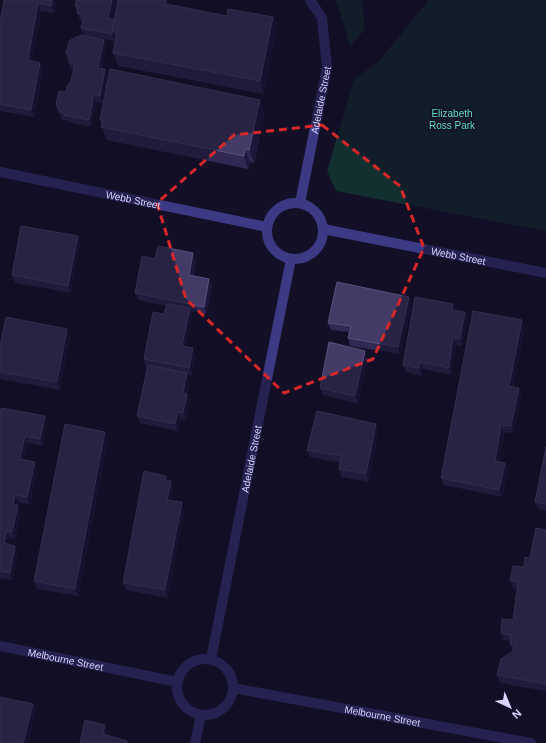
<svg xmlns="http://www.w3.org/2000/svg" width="546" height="743" font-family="Arial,sans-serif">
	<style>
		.green { fill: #12302f }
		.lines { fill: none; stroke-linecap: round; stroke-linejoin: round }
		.street { stroke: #3d3a85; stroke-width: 10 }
		.wall { fill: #312854 }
		.shaded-wall { fill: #1d163a }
		.building { fill: #433a66; stroke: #5a527e }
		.marked { fill: none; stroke: #d62828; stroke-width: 3; stroke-dasharray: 8 5; stroke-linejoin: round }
		.labels { text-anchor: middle; stroke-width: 3; stroke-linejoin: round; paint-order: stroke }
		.street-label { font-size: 10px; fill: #d9d4ff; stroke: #130f26 }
		.park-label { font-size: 10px; fill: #5fe0c0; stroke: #130f26 }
	</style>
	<rect width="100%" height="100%" fill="#130f26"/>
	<!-- green -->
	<path class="green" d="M335 0H362L365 29 350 46 340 12Z
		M429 0H546V231L336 191 327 171 328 168 354 79 379 61Z"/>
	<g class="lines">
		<!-- street -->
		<g class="street">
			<path id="s1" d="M0 172 267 227"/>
			<path id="s2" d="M300 203 327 67 322 18 310 0"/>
			<circle cx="295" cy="231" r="28"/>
			<path id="s3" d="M323 229 546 273"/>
			<path id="s4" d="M0 646 178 682"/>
			<circle cx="205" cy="687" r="28"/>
			<path id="s5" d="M211 659 291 259"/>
			<path id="s6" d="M233 688 531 743"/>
			<path d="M195 743 201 715"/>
		</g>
	</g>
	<!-- wall -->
	<path class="wall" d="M4 0H56L54 13 41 11 32 61 40 63 43 70 34 117 0 111V23Z
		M76 0H116L112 19 114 20 170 4 227 16 273 17 277 30 264 94 118 66 113 53 116 40 115 38 114 41 84 36 81 28 83 22 80 20 75 6Z
		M106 47 102 68 108 76 103 103 96 102 91 127 67 122 66 120H62L58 112 56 104 66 92 70 84 74 70H71L66 54Z
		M260 100 265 113 254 163 250 162 248 169 106 140 100 120Z
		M78 236 80 244 71 293 15 283 12 275Z
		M155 259 196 261 193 276 209 279 212 287 206 314 191 311 192 315 186 347 195 356 192 375 187 374 189 380 187 394 190 401 186 420 181 419 178 431 140 423 137 416 147 367H146L144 359 164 314 166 306 138 300 135 293Z
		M409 297 412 304 400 354 350 346 348 338 349 332 331 330 328 323Z
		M453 304 456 311 465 312 468 320 462 346 456 345 451 375 423 369 422 376 406 372 403 365Z
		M525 328 513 387 519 388 522 396 513 433 504 432 499 462 505 463 508 470 502 497 444 485 441 478Z
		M67 329 70 336 60 390 0 379V347Z
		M367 358 358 404 323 395 320 388Z
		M0 415 45 416 47 423 43 446 28 443 24 460 35 462 37 469 30 505 18 502 17 505 21 512 15 540 10 538 8 544 15 546 18 553 12 580 0 578Z
		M378 432 369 482 341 477 339 469 340 463 310 457 307 450Z
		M108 440 78 596 37 589 34 581Z
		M546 447V511L538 509 535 502Z
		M168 480 171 481 174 489 171 500 184 510 168 598 126 590 123 583Z
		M546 530V691L500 683 497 675 513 651 510 644V641L504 640 501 633 513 620 517 589 513 588 510 580 524 567 530 558Z"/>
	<!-- shaded-wall -->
	<path class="shaded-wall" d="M52 0H56L54 13 51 6Z
		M112 0H116L111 26 108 18Z
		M166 0H168L172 10 165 4Z
		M38 3 41 11 31 68 28 60Z
		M273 17 277 30 264 94 260 81Z
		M112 31 115 38 114 41 112 34Z
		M104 40 106 47 101 75 98 68Z
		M40 63 43 70 34 117 31 110Z
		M105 69 108 76 103 103 100 96Z
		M94 94 96 102 91 127 89 120Z
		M260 100 265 113 254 163 249 150Z
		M245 149 250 162 248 169 244 156Z
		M78 236 80 244 71 293 68 286Z
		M193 253 196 261 192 282 189 275Z
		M209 279 212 287 206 314 204 307Z
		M409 297 412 304 400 354 398 347Z
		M453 304 456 311 452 310Z
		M190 308 192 315 185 354 182 346Z
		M465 312 468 320 462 346 460 339Z
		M522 320 525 328 512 394 509 386Z
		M67 329 70 336 60 390 57 382Z
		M453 337 456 345 451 375 449 368Z
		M193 348 195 356 192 375 189 368Z
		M365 351 367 358 358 404 355 396Z
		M420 362 423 369 422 376 419 368Z
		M187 373 189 380 185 400 183 393Z
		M519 388 522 396 513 433 511 426Z
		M187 394 190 401 186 420 183 413Z
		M178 412 181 419 178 431 175 424Z
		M45 416 47 423 43 446 40 439Z
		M376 424 378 432 369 482 366 474Z
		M501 425 504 432 498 469 495 461Z
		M105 432 108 440 78 596 75 589Z
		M25 436 28 443 23 467 20 459Z
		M35 462 37 469 30 505 27 497Z
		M505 463 508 470 502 497 499 490Z
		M171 481 174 489 170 507 167 500Z
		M15 495 18 502 16 512 13 504Z
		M182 502 184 510 168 598 165 590Z
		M18 505 21 512 15 540 12 532Z
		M7 531 10 538 7 551 4 543Z
		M15 546 18 553 12 580 10 573Z
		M33 704 36 711 28 743H23Z
		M105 725 107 732 106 741 103 734Z"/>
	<!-- building -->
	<path class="building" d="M4 0H52L51 6 38 3 28 60 40 63 31 110 0 104V23Z
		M76 0H112L108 18 114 20 112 34 81 28 84 16 77 13 78 6H75Z
		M118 0H166L165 4 227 16 228 9 273 17 260 81 113 53 117 31 112 30Z
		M80 35 104 40 98 68 105 69 100 96 94 94 89 120 64 115V113L60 112 56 104 59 91 66 92 68 84H70L75 64 69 62 70 55 66 54 69 41 76 37H79Z
		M110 69 260 100 249 150 245 149 244 156 101 127 103 121 100 120Z
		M21 226 78 236 68 286 12 275Z
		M158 246 193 253 189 275 209 279 204 307 135 293 142 256 155 259Z
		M337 282 409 297 398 347 348 338 351 326 328 323Z
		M415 297 453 304 452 310 465 312 460 339 453 337 449 368 420 362 419 368 403 365Z
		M167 304 190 308 182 346 193 348 189 368 144 359 153 312 164 314Z
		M473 311 522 320 509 386 519 388 511 426 501 425 495 461 505 463 499 490 441 478Z
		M6 317 67 329 57 382 0 372V347Z
		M329 342 365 351 355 396 320 388Z
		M148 365 187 373 183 393 187 394 183 413 178 412 175 424 137 416Z
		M1 408 45 416 40 439 25 436 20 459 35 462 27 497 15 495 13 504 18 505 12 532 7 531 4 543 15 546 10 573 0 571V415Z
		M317 411 376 424 366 474 339 469 341 456 307 450Z
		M65 424 105 432 75 589 34 581Z
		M546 447V504L535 502Z
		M144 471 166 476 165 480 171 481 167 500 182 502 165 590 123 583Z
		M536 528 546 530V684L497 675 501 659 512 652 515 644H510L511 635 501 633 502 619 513 620 518 582 510 580 513 566 524 567 525 557 530 558Z
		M0 697 33 704 23 743H0Z
		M85 720 105 725 103 734 127 741V743H80Z"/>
	<!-- marked area -->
	<path d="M0 0H546V743H0ZM322 125 400 186 424 248 373 359 284 393 186 299 157 203 234 135Z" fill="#130f26" fill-opacity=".55" fill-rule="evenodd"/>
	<path class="marked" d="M322 125 400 186 424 248 373 359 284 393 186 299 157 203 234 135Z"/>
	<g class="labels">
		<!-- street labels -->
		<g class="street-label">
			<text dy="4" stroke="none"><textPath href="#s2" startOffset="105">Adelaide Street</textPath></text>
			<text dy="4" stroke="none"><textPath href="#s1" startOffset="136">Webb Street</textPath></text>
			<text dy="4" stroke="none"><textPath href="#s3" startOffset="138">Webb Street</textPath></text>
			<text dy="4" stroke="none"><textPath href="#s5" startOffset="204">Adelaide Street</textPath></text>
			<text dy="4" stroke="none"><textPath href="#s4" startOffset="67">Melbourne Street</textPath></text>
			<text dy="4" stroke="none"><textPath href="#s6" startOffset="152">Melbourne Street</textPath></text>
		</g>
		<!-- park labels -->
		<g class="park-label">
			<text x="452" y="117">Elizabeth<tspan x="452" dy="12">Ross Park</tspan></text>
		</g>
	</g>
	<!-- north arrow -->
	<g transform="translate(510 707) rotate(136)" stroke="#130f26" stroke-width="3" paint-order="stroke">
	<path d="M0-3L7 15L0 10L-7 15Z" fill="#d9d4ff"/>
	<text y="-6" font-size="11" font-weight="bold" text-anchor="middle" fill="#d9d4ff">N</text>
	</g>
</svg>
